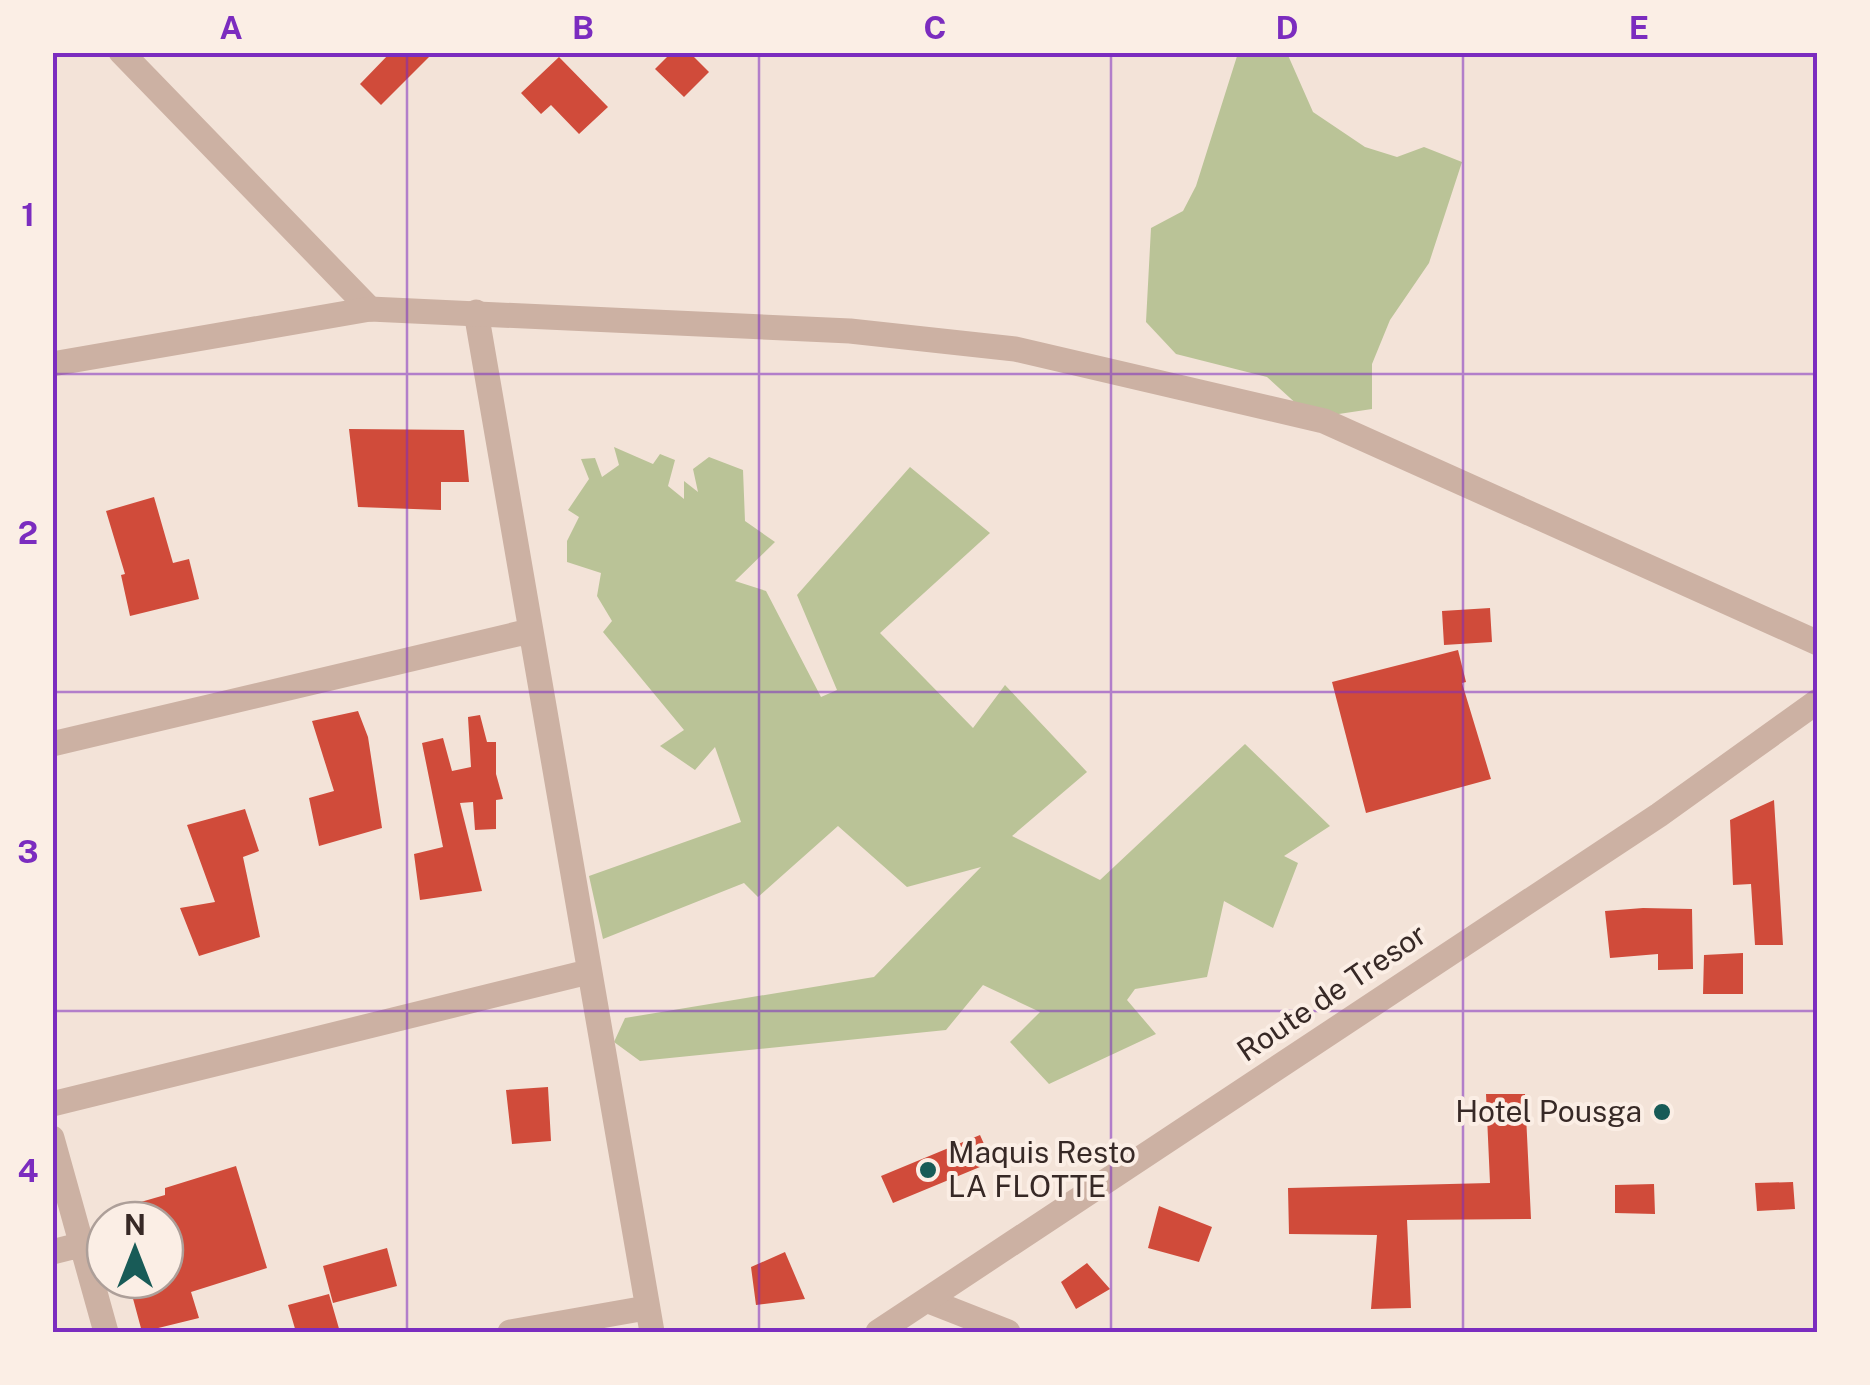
<svg xmlns="http://www.w3.org/2000/svg" width="1870" height="1385" font-family="'Public Sans',sans-serif">
	<style>
		.green { fill: #bac397 }
		.building { fill: #d04b3a }
		.lines { fill: none; stroke-linecap: round; stroke-linejoin: round }
		.minor { stroke: #ccb1a3; stroke-width: 25 }
		.tertiary { stroke: #ccb1a3; stroke-width: 25 }
		.grid { fill: none; stroke: #7b2cbf; stroke-width: 2.5; stroke-opacity: 0.55 }
		.poi-dot { fill: #185b57; stroke: #fbeee5; stroke-width: 4 }
		.labels { text-anchor: middle; stroke-width: 8; stroke-linejoin: round; paint-order: stroke }
		.street-label { font-size: 30px; fill: #372926; stroke: #fbeee5 }
		.poi-label { font-size: 30px; fill: #372926; stroke: #fbeee5; text-anchor: end }
		.neatline { fill: none; stroke: #7b2cbf; stroke-width: 4 }
		.grid-label { font-size: 32px; text-anchor: middle; font-weight: bold; fill: #7b2cbf }
	</style>
	<rect width="100%" height="100%" fill="#f3e3d8"/>
	<!-- green -->
	<path class="green" d="M1238 53H1287L1313 112 1365 147 1397 157 1424 147 1462 162 1429 263 1390 320 1372 364V409L1312 418 1267 377 1176 354 1146 322 1151 228 1183 211 1196 186Z
		M614 447 653 464 660 454 675 460 668 486 684 499V481L698 492 693 469 709 457 743 470 745 521 775 542 735 581 766 591 821 697 837 690 797 595 910 467 990 533 880 633 973 728 1005 685 1087 772 1012 836 1100 880 1245 744 1330 826 1284 856 1298 863 1273 928 1224 901 1207 977 1135 989 1127 1000 1156 1034 1049 1084 1010 1042 1040 1012 983 985 946 1030 640 1061 614 1042 625 1018 874 977 981 867 907 887 838 826 758 897 744 883 603 939 589 876 741 822 715 747 695 770 660 746 684 730 603 632 612 621 597 596 601 573 567 562V541L579 517 568 510 589 479 581 459 595 458 602 477 619 465Z"/>
	<!-- building -->
	<path class="building" d="M391 52H434L381 105 360 84Z
		M672 52H689L709 72 684 97 655 69Z
		M559 57 608 107 579 134 551 105 541 114 521 93Z
		M349 429 464 430 469 482H441V510L358 507Z
		M154 497 173 563 189 559 199 599 130 616 121 575 125 574 106 511Z
		M1490 608 1492 642 1444 645 1442 611Z
		M1458 650 1466 682 1462 683 1491 779 1366 813 1332 682Z
		M358 711 368 737 382 828 319 846 309 798 334 791 312 721Z
		M480 715 487 742H496V774L503 799 496 800V829L475 830 473 802 460 803 482 891 420 900 414 854 443 847 422 743 443 738 452 771 471 767 468 717Z
		M1774 800 1783 945H1755L1751 884 1733 885 1730 820Z
		M245 809 259 851 243 857 260 937 199 956 180 908 215 902 187 825Z
		M1643 908 1692 909 1693 969 1658 970V954L1610 958 1605 911Z
		M1743 953V994H1703L1704 955Z
		M548 1087 551 1141 512 1144 506 1090Z
		M1486 1094H1525L1531 1219 1407 1220 1411 1308 1371 1309 1377 1235 1289 1234 1288 1188 1490 1183Z
		M980 1135 992 1162 893 1203 881 1176Z
		M236 1166 267 1268 191 1292 199 1318 142 1332 128 1280H165V1220H107L106 1212 165 1195V1188Z
		M1793 1182 1795 1209 1757 1211 1755 1183Z
		M1654 1184 1655 1214 1615 1213V1185Z
		M1159 1206 1212 1227 1199 1262 1148 1248Z
		M387 1248 397 1286 333 1303 323 1266Z
		M785 1252 805 1299 756 1305 751 1267Z
		M1087 1263 1110 1289 1076 1309 1061 1282Z
		M329 1294 340 1332H296L288 1305Z"/>
	<g class="lines">
		<!-- minor -->
		<path class="minor" d="M121 52 370 309
			M476 312 652 1332
			M52 744 530 631
			M52 1104 588 972
			M52 1138 106 1332
			M52 1252 84 1244
			M929 1301 1008 1332
			M510 1332 646 1308"/>
		<!-- tertiary -->
		<path class="tertiary" d="M52 364 370 309 850 331 1015 349 1324 421 1818 643
			M878 1332 1659 815 1818 701"/>
	</g>
	<!-- grid -->
	<path class="grid" d="M407 52V1332M759 52V1332M1111 52V1332M1463 52V1332M52 374H1818M52 692H1818M52 1011H1818"/>
	<!-- markers -->
	<g class="poi-dot">
		<circle cx="1662" cy="1112" r="10"/>
		<circle cx="928" cy="1170" r="10"/>
	</g>
	<g class="labels">
		<!-- street labels -->
		<g class="street-label">
			<text transform="translate(1332 993) rotate(-34)" y="10">Route de Tresor</text>
		</g>
		<!-- poi labels -->
		<g class="poi-label">
			<text x="1642" y="1122">Hotel Pousga</text>
			<text x="948" y="1163" text-anchor="start">Maquis Resto<tspan x="948" dy="34">LA FLOTTE</tspan></text>
		</g>
	</g>
	<!-- border -->
	<rect width="1870" height="1385" fill="none" stroke="#fbeee5" stroke-width="110"/>
	<!-- north arrow -->
	<g transform="translate(135 1250)"><circle r="48" fill="#fbeee5" stroke="#ad9f99" stroke-width="2.5"/>
	<path d="M0-8L18 38L0 25L-18 38Z" fill="#185b57"/>
	<text y="-15" font-size="28" font-weight="bold" text-anchor="middle" fill="#372926">N</text>
	</g>
	<rect x="55" y="55" width="1760" height="1275" class="neatline"/>
	<g class="grid-label">
		<text x="231" y="39">A</text>
		<text x="583" y="39">B</text>
		<text x="935" y="39">C</text>
		<text x="1287" y="39">D</text>
		<text x="1639" y="39">E</text>
		<text x="28" y="226">1</text>
		<text x="28" y="544">2</text>
		<text x="28" y="863">3</text>
		<text x="28" y="1182">4</text>
	</g>
</svg>
